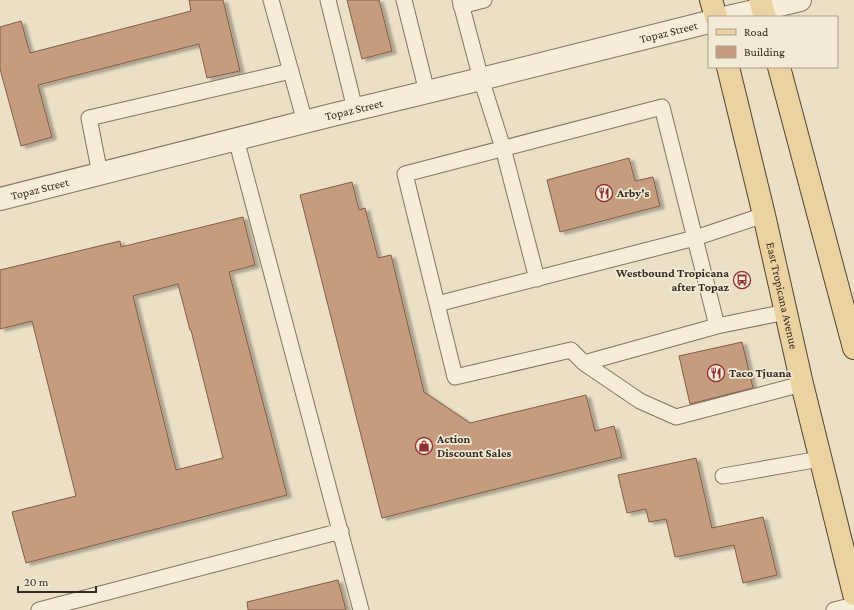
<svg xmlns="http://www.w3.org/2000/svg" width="854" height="610" font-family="'Crimson Pro',serif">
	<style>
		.building { fill: #c69c7f; stroke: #825d45; fill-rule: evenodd; filter: url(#shadow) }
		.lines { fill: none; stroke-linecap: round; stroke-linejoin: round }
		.service-casing { stroke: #85725d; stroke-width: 17 }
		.minor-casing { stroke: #85725d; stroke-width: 24 }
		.tertiary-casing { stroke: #85725d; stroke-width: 24 }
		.primary-casing { stroke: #534131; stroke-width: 24 }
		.service { stroke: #f6edd9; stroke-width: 15 }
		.minor { stroke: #f6edd9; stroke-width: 22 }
		.tertiary { stroke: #f6edd9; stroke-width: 22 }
		.primary { stroke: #ebd3a1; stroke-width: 22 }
		.labels { text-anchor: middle; stroke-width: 3.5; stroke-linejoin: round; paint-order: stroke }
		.street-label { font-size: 12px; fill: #362a20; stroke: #f3ead5 }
		.poi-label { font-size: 12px; font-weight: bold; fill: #362a20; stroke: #f3ead5; text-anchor: start }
	</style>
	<defs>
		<filter id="shadow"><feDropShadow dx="4.5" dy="2.5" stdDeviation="1" flood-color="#0004"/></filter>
	</defs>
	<rect width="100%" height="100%" fill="#ebe0c6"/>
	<!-- building -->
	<path class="building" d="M189 0H223L240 71 207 78 199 44 38 85 52 137 21 146 0 69V27L21 21 30 53 191 11Z
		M347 0H379L392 51 362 59Z
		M629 158 635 181 653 177 660 206 560 232 547 180Z
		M352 182 359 210 365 208 378 258 391 255 424 392 470 423 586 395 595 431 614 426 622 457 382 518 300 195Z
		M243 217 255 265 229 272 287 495 26 563 12 512 76 496 32 321 0 329V270L120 241 121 247ZM178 284 190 330H191L223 458 176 470 133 296Z
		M742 342 753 388 690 404 679 356Z
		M696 458 712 528 763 517 777 575 743 583 734 545 675 557 666 519 649 522 646 509 627 513 618 475Z
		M338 580 346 610H248L247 602Z"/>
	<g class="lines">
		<!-- service casing -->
		<g class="service-casing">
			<path id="service" d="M271 0 305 122
				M328 0 355 109
				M404 0 427 92
				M460 0 481 79 503 148 537 279
				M461 6 484 0
				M236 139 361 610
				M100 174 89 118 291 71
				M437 304 695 238 764 215
				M786 312 717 326 662 107 405 174 455 377 571 350 584 363 640 401 676 417 802 384
				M584 363 717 326
				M723 476 820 459
				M39 610 341 531
				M834 610 854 605"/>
		</g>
		<!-- minor casing -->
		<g class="minor-casing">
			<path id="minor" d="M763 9 800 0"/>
		</g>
		<!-- tertiary casing -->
		<g class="tertiary-casing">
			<g id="tertiary">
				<path d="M728 17 763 9"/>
				<path id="s1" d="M0 199 332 115 481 79 709 22"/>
			</g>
		</g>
		<!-- primary casing -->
		<g class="primary-casing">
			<g id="primary">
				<path d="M711 0 716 17"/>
				<path d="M760 0 765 17"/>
				<path id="s2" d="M728 67 764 215 802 384 854 594"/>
				<path d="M779 67 854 348"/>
			</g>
		</g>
		<!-- service -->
		<use href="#service" class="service"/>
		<!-- minor -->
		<use href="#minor" class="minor"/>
		<!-- tertiary -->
		<use href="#tertiary" class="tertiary"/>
		<!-- primary -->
		<use href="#primary" class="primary"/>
	</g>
	<!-- icons -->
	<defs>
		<g id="restaurant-ring" transform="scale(0.9)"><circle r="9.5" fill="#f3ead5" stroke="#8f3133" stroke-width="1.5"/><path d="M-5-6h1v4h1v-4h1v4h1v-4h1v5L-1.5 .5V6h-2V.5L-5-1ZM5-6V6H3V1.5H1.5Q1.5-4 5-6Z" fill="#8f3133"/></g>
		<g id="bus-ring" transform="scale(0.9)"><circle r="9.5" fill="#f3ead5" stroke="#8f3133" stroke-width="1.5"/><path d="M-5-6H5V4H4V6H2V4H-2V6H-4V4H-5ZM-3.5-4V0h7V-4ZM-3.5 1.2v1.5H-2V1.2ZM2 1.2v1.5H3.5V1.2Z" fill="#8f3133"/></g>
		<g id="shop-ring" transform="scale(0.9)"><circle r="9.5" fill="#f3ead5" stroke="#8f3133" stroke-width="1.5"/><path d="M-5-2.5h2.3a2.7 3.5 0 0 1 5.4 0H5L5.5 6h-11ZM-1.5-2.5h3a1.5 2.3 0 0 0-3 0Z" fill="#8f3133"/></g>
	</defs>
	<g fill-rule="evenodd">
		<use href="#restaurant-ring" x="604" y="193"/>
		<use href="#bus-ring" x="742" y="280"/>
		<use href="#restaurant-ring" x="716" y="373"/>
		<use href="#shop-ring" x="424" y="446"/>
	</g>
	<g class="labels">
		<!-- street labels -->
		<g class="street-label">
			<text dy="4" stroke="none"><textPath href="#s1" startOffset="689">Topaz Street</textPath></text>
			<text dy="4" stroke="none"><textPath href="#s1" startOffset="365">Topaz Street</textPath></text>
			<text dy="4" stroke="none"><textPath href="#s1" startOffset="41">Topaz Street</textPath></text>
			<text dy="4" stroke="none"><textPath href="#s2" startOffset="235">East Tropicana Avenue</textPath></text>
		</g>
		<!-- poi labels -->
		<g class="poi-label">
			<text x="617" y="197">Arby's</text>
			<text x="729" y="277" text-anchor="end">Westbound Tropicana<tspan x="729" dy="14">after Topaz</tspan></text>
			<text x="729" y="377">Taco Tjuana</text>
			<text x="437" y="443">Action<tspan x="437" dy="14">Discount Sales</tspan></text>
		</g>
	</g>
	<!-- legend -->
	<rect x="708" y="16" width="130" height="52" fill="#f3ead5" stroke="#a79d8d"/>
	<rect x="716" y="29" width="20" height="6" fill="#ebd3a1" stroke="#a79d8d"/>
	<text x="744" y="36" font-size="12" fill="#362a20">Road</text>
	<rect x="716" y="46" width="20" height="12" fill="#c69c7f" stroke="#a79d8d"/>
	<text x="744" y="56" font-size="12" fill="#362a20">Building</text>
	<!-- scale -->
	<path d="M18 586v6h78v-6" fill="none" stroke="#362a20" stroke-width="2"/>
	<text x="24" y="586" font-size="12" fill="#362a20" stroke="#f3ead5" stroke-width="3" paint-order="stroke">20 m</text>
</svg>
